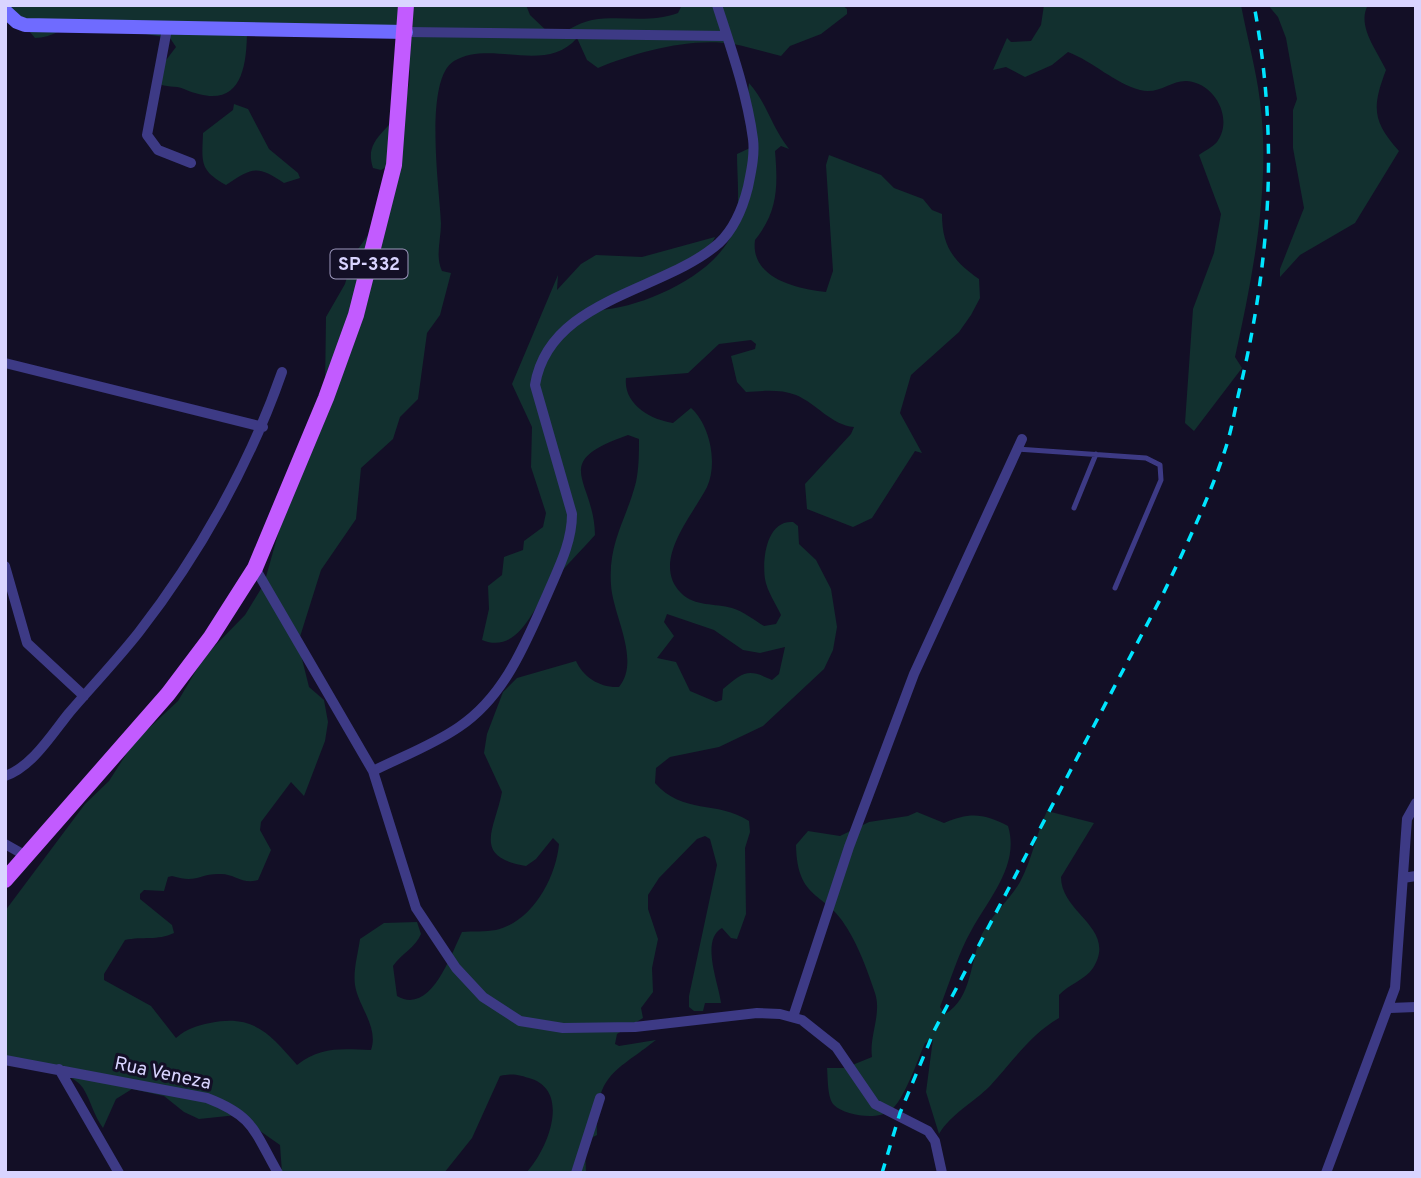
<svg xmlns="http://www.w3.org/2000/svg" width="1421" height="1178" font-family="Overpass,sans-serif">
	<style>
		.green { fill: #12302f; fill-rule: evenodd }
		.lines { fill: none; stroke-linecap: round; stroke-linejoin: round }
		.lane { stroke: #3d3a85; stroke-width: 5 }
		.street { stroke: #3d3a85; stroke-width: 10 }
		.secondary { stroke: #6f6bff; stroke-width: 14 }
		.primary { stroke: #c25bff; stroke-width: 16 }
		.rail { stroke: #00e5ff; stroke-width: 3.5; stroke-dasharray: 10 9; stroke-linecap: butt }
		.labels { text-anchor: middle; stroke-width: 6; stroke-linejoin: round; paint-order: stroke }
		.shield { fill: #130f26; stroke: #9e99be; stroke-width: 2 }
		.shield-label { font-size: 18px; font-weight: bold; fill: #d9d4ff }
		.street-label { font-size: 19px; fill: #d9d4ff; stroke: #130f26 }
	</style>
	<rect width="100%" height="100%" fill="#130f26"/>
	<!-- green -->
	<path class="green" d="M7 5H526L530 15 551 35C566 33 577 23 592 20 624 15 646 24 678 13L682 5H842L847 9V14L821 34 790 46 781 56C765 52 749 47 733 44 691 37 636 52 598 68L587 60 577 38C545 75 492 39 454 61 423 80 440 192 441 223 441 240 435 256 442 271L451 273 440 315 427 333 418 399 400 417 393 439 361 468 356 519 321 570 298 643 309 687 324 700 328 722 325 741 304 796 291 782 261 822 260 830 271 850 258 880C243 885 235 874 221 874 199 873 198 884 172 876L168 877 164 891 144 890 140 894V899L172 925 174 933C157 941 143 936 125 940L104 974V980L151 1006 176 1038C188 1028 196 1026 210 1023 254 1014 270 1034 297 1065 321 1046 342 1049 371 1050 379 1027 358 1006 355 985 353 970 358 954 360 939L384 923 417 922 421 934C416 947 401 954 393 966L397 996C431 1016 451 954 462 932 473 931 485 932 496 930 532 922 556 878 559 844L553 838 536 859 526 866C471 857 495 829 502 792L484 753 487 734 503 692 517 678 576 661C583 677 600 688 619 687 641 660 613 616 611 585 608 542 626 521 636 482 639 468 639 453 639 439L628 435C548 463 594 478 595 535 581 551 564 567 551 584 534 606 519 655 482 640L489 609 488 586 502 575 504 557 523 550 524 541 543 527 546 513 531 467 532 427 512 384 558 275 557 290 581 264 596 255 642 257 715 237 711 245 697 256 599 310C644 308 729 270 736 220 740 199 737 175 737 154L750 148C760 118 745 110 749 83 768 105 771 126 789 149L781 146 775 151C778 187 778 211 755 240 750 278 796 289 826 292L833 271 826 165 829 155 881 175 894 188 923 199 932 210 942 214C942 246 953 261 979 279L980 298 971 315 959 332 911 375 900 413 922 453 915 451 872 518 853 527 807 509 805 484 851 434 854 427C831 425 817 404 796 395 780 389 762 391 746 392L737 382 731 356 755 349 756 344 751 340 719 344 688 373 626 378C623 404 651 420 673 423L691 408C710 425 718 463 707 487 693 515 650 562 681 593 695 607 715 603 732 608 743 611 754 620 764 626L776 624 781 615C776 604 767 591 765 579 762 558 767 520 793 522L798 526 799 544 816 560 831 589 837 627 833 650 824 669 763 726 719 747 670 757 656 768 655 783C683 815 717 800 749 821L750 832 745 848 746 914 737 939 731 938 722 928C700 940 719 984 721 1003H705L703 1011H694L689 1007V996L717 865 710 839 705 836 697 839 659 878 648 895V909L658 939 652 968 653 992 641 1008 643 1018 617 1034 615 1044 619 1046 656 1040C614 1073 595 1074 597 1135L589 1139 585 1149 586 1173H526C547 1151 571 1093 532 1079 519 1075 513 1073 500 1076L472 1138 444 1173H282L280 1145 237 1115 199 1119 184 1112 164 1096 132 1089 116 1099 103 1128C94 1116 91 1101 83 1088 70 1069 27 1064 5 1060V911L85 804 109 781 134 742 178 701 204 657 245 615 264 584 292 484 325 390 326 317 345 284 353 256 371 231 388 166 381 170 373 168C363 138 391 131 402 107 413 82 411 63 404 38L247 29C247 75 238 112 184 89 175 85 166 88 157 83L160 68 176 47 170 38C142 34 111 26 82 26 64 26 52 38 35 38ZM667 614 714 630 743 650 760 653 785 647 779 674 772 680C747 668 744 672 723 689L722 700 716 702 690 691 676 662 657 658 674 636 664 622Z
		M1044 5H1241C1247 37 1256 69 1260 101 1271 185 1253 275 1235 357L1242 368 1194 431 1185 423 1193 309 1214 253 1221 214 1199 155C1204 151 1213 147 1217 142 1234 119 1215 83 1187 81 1171 80 1159 95 1140 90 1114 83 1094 62 1068 52L1052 65 1025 77 1006 67 993 70 1007 38 1011 42 1031 41 1041 25Z
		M1268 5H1368C1356 26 1378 52 1386 70 1372 107 1372 121 1399 151L1355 223 1300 255 1280 277V269L1304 208 1293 148V110L1297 99 1286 38 1278 17Z
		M234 104 248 109 269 149 298 173 300 178 284 183C257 165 253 167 226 185 199 170 202 162 203 133L233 110Z
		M1047 811 1094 823 1061 877C1061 914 1118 928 1093 968 1086 979 1068 985 1059 995V1018C1031 1034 1012 1062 990 1086 974 1102 951 1114 939 1134L926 1092 933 1039 925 1043C918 1059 904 1101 890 1111 878 1120 845 1116 834 1105 827 1098 828 1077 827 1068H845L872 1057C869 1036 882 1014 875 993 868 972 859 947 847 928 826 891 797 902 796 845L808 831 840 836 869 822 908 816 917 812 944 823C969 812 984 813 1008 826 1020 865 989 898 971 931 958 954 950 982 940 1007L945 1014C972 999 970 961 982 934 992 914 1009 901 1020 882 1032 860 1036 834 1047 811Z"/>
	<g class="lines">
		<!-- lane -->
		<path class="lane" d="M1017 449 1146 458 1160 465 1161 480 1115 588
			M1074 508 1096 454"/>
		<!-- street -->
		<path class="street" d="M167 29 147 135 158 150 191 163
			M406 32 727 36
			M5 363 263 427
			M5 566 27 643 84 696
			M255 568 373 771 416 908 456 968 483 997 520 1021 563 1028 635 1027 757 1013 780 1014 802 1020 836 1047 875 1104 928 1131 935 1141 942 1173
			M373 771C401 757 433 745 459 727 505 696 525 644 547 595 558 569 572 543 572 514L535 385C549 298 664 292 719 243 734 229 743 207 748 187 751 172 755 155 753 139 747 94 731 48 717 5
			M5 776C32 767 52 734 69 713 92 686 117 660 139 632 199 555 250 464 282 372
			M5 844 28 857
			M1403 878 1416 876
			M1390 1008 1416 1007
			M793 1017 849 847 914 674 1022 439
			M5 1060 207 1098C254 1116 254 1131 278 1173
			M59 1069 119 1173
			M576 1173 600 1098
			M1326 1173 1395 988 1407 819 1416 803"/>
		<!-- secondary -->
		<path class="secondary" d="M5 11 17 22 25 25 406 32"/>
		<!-- primary -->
		<path class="primary" d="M5 880 168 694 211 637 255 568 326 398 356 315 394 165 406 5"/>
		<!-- rail -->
		<path class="rail" d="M882 1173 900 1113 935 1029 1163 594C1186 546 1210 497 1226 447 1233 425 1236 402 1242 380 1271 253 1278 134 1254 5"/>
	</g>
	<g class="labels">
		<!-- shield labels -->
		<rect class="shield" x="330.5" y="249.5" width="77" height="29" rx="5"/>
		<g class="shield-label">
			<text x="369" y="270">SP-332</text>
		</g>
		<!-- street labels -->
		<g class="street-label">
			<text transform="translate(163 1072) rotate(12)" y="7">Rua Veneza</text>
		</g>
	</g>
	<!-- border -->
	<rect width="1421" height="1178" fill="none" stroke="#d9d4ff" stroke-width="14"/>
</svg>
